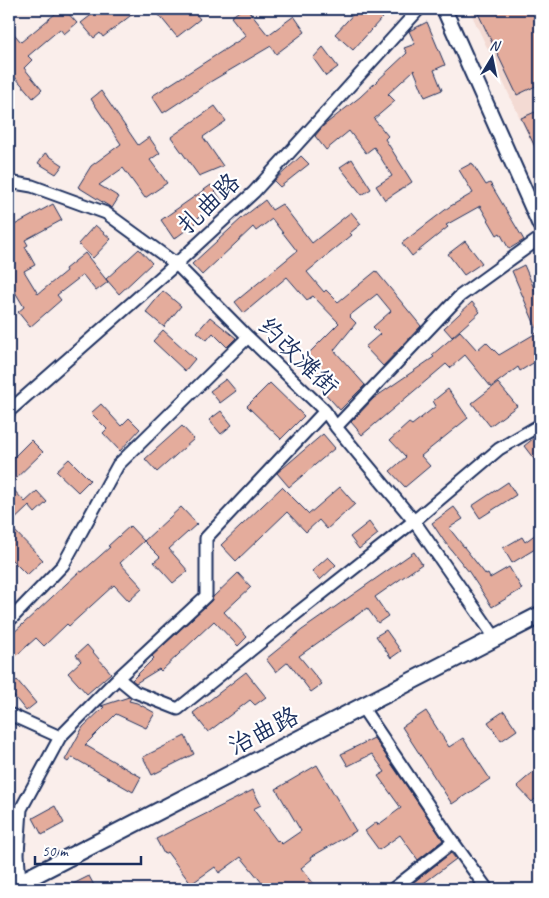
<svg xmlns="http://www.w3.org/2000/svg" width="549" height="898" font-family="Caveat,'LXGW WenKai TC',sans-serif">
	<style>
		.built { fill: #f3dad3 }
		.building { fill: #e4ac9c; stroke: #1b2f5e }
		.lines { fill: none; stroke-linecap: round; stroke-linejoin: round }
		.minor-casing { stroke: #1b2f5e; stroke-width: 15 }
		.tertiary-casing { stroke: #1b2f5e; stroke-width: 18 }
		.secondary-casing { stroke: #1b2f5e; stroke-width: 20 }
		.minor { stroke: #fff; stroke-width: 11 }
		.tertiary { stroke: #fff; stroke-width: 14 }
		.secondary { stroke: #fff; stroke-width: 16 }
		.labels { text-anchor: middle; stroke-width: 4.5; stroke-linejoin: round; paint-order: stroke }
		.street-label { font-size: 25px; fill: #1b2f5e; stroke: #fff }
	</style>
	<rect width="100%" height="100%" fill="#faeeeb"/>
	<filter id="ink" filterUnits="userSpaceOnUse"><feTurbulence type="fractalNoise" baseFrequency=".02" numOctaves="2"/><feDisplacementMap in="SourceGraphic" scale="10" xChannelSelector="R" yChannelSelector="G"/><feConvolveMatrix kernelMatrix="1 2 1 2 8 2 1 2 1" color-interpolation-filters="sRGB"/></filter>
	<g filter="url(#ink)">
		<!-- built -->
		<path class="built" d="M469 9H540V161Z"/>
		<!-- building -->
		<path class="building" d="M61 9H64L77 23 64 34 60 29 28 56 32 60 24 68 42 90 33 98 9 70V28L21 42Z
			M99 9H139L103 37 100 33 94 38 81 23Z
			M154 9H192L200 19 177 37Z
			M242 9H247L268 35 294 16 305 32 276 54 271 46 210 82 163 113 152 96 246 36 231 17Z
			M358 9H390L353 50 335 34Z
			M476 9H534L540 23V84L517 95Z
			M427 22 445 65 434 70 442 90 425 97 414 70 388 94 395 101 374 119 388 136 385 139 412 182 385 200 376 186 392 176 374 147 366 153 349 131 326 150 315 136 323 126 360 97 407 53 404 48 415 44 409 31Z
			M323 47 338 67 326 76 313 58Z
			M101 91 138 145 149 137 160 153 150 160 167 183 145 198 123 168 99 185 119 197 112 208 78 187 91 166 121 144 91 99Z
			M215 106 226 121 203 137 223 166 199 176 171 137Z
			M535 112 540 124V157L521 118Z
			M45 153 63 165 56 174 38 163Z
			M301 156 309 164 280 187 274 181Z
			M352 159 371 189 362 195 340 167Z
			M472 163 486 185 490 183 524 240 509 249 500 233 497 235 480 206 446 225 448 227 412 256 402 243 449 207 473 193 459 170Z
			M211 185 222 201 195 220 196 223 174 239 161 220Z
			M265 200 272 210 282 204 312 243 351 212 361 224 350 233 352 235 307 272 324 292 326 290 338 302 376 271 421 326 383 366 365 347 380 334 373 327 391 311 377 294 349 316 356 323 334 350 365 385 340 410 321 389 323 387 299 363 339 323 313 296 307 300 287 277 244 313 235 302 297 251 272 219 256 231 253 227 202 275 192 264 242 218Z
			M53 204 62 220 25 240 28 245 25 247 35 265 24 271 38 294 66 271 65 269 85 253 108 282 96 291 83 275 57 295 61 300 30 327 18 312 24 307 9 282V228Z
			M95 225 111 239 93 258 78 244Z
			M465 241 482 263 464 275 448 254Z
			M139 249 152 263 119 294 106 279Z
			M524 265 540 302V359L520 371 518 367 491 387 465 355 450 368 446 364 362 435 351 422 374 398 434 357 432 355 460 331 477 350 486 342 499 355 538 332 512 271Z
			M163 291 181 306 164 327 146 312Z
			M472 302 480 312 452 337 444 328Z
			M210 317 236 338 227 347 213 333 207 340 197 332Z
			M163 330 195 359 185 371 153 341Z
			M226 379 236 391 220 403 210 391Z
			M270 383 304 416 281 439 247 406Z
			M498 383 517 406 490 426 472 403Z
			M448 389 468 418 421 456 430 466 405 487 390 471 406 457 390 440 409 423 412 425 436 406 433 401Z
			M101 404 121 426 129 418 140 429 120 451 103 433 107 429 91 413Z
			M221 411 232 425 221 434 209 420Z
			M182 426 194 439 157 472 145 459Z
			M323 434 335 448 289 487 277 473Z
			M534 438 540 445V467L524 446Z
			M31 440 43 452 9 485V462Z
			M69 459 90 480 78 492 56 471Z
			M508 482 516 495 480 518 472 506Z
			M9 485 25 502 37 491 47 502 35 513 29 506 9 525 43 560 27 575 9 557Z
			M282 487 309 514 340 487 355 504 327 529 319 520 306 532 287 512 236 561 221 545Z
			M181 507 197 524 169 549 188 571 173 583 154 562 160 557 144 541Z
			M454 507 463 519 449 528 486 575 488 574 490 578 509 567 522 589 492 607 469 572 444 541 432 523Z
			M369 522 378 534 359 549 350 537Z
			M130 526 144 541 120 563 143 588 129 601 114 585 69 626 67 624 44 646 36 638 9 662V637L80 571 82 572 110 547 108 546Z
			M540 531V546L512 563 503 548 522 537 525 542Z
			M414 552 422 564 375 597 388 616 378 623 367 608 299 656 322 684 311 692 288 662 276 672 266 659 302 630Z
			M328 557 336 565 320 580 312 571Z
			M238 573 251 587 224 612 247 637 238 646 214 621 161 671 159 669 136 683 132 680 154 658 152 656 211 601 213 597Z
			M386 630 401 651 391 658 376 636Z
			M87 645 111 673 87 694 68 673 81 661 76 655Z
			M246 672 266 697 255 705 250 700 208 732 193 713Z
			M17 680 36 703 26 711 9 690V687Z
			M129 697 131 698 129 701 137 703 155 713 146 728 116 714 85 745 141 777 133 792 72 757 68 762 65 760 83 727 104 707 101 706Z
			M426 711 449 747 463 738 490 779 452 804 402 727Z
			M504 711 517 730 501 741 488 722Z
			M185 736 194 754 152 775 143 757Z
			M374 738 443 840 418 860 400 835 379 850 365 831 377 822 378 825 401 808 378 776 385 772 372 754 348 766 341 754Z
			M317 765 356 831 311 857 312 859 301 868 318 889H267L241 857 219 873 215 867 191 884 167 852 164 854 156 839 253 790 261 805 253 809 277 841 278 840 282 844 301 831 276 789Z
			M540 766V794L532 802 517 786Z
			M55 806 64 823 42 835 33 818Z
			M451 853 456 859 416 889H405Z
			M89 876 96 889H63Z"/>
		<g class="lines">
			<!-- minor casing -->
			<g class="minor-casing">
				<path id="minor" d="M9 182 32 186 106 213 176 264 248 337 325 411 336 427 414 521 496 639
					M9 411 176 264 254 192 419 9
					M336 427 460 296 540 238
					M9 619 12 618 63 565 118 465 248 337
					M118 678 135 692 178 709 282 625 414 521 499 449 540 425
					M362 707 453 842 393 889
					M9 714 60 737
					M453 842 487 889
					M20 882 18 854 21 809 60 737 118 678 206 596V538L325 411"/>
			</g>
			<!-- tertiary casing -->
			<g class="tertiary-casing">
				<path id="tertiary" d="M444 9 540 225"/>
			</g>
			<!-- secondary casing -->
			<g class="secondary-casing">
				<path id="secondary" d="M9 888 540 615"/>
			</g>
			<!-- minor -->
			<use href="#minor" class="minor"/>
			<!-- tertiary -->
			<use href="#tertiary" class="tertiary"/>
			<!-- secondary -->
			<use href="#secondary" class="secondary"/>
		</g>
	</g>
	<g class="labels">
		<!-- street labels -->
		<g class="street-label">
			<text transform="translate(208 203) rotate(-44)" y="9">扎曲路</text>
			<text transform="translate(299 356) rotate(44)" y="9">约改滩街</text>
			<text transform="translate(263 730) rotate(-27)" y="9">治曲路</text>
		</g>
	</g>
	<!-- margin -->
	<rect width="549" height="898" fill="none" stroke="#fff" stroke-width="30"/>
	<rect x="15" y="15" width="519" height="868" fill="none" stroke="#1b2f5e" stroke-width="2" filter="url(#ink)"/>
	<!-- north arrow -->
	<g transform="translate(492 58) rotate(10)" stroke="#ffffff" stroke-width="4" paint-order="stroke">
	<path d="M0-4L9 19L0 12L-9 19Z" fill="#1b2f5e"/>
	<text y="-8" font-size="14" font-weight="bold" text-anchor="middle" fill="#1b2f5e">N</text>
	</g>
	<!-- scale -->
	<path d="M35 856v8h106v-8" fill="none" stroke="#1b2f5e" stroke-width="2.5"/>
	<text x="42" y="856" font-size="15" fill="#1b2f5e" stroke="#ffffff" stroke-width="4" paint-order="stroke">50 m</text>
</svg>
